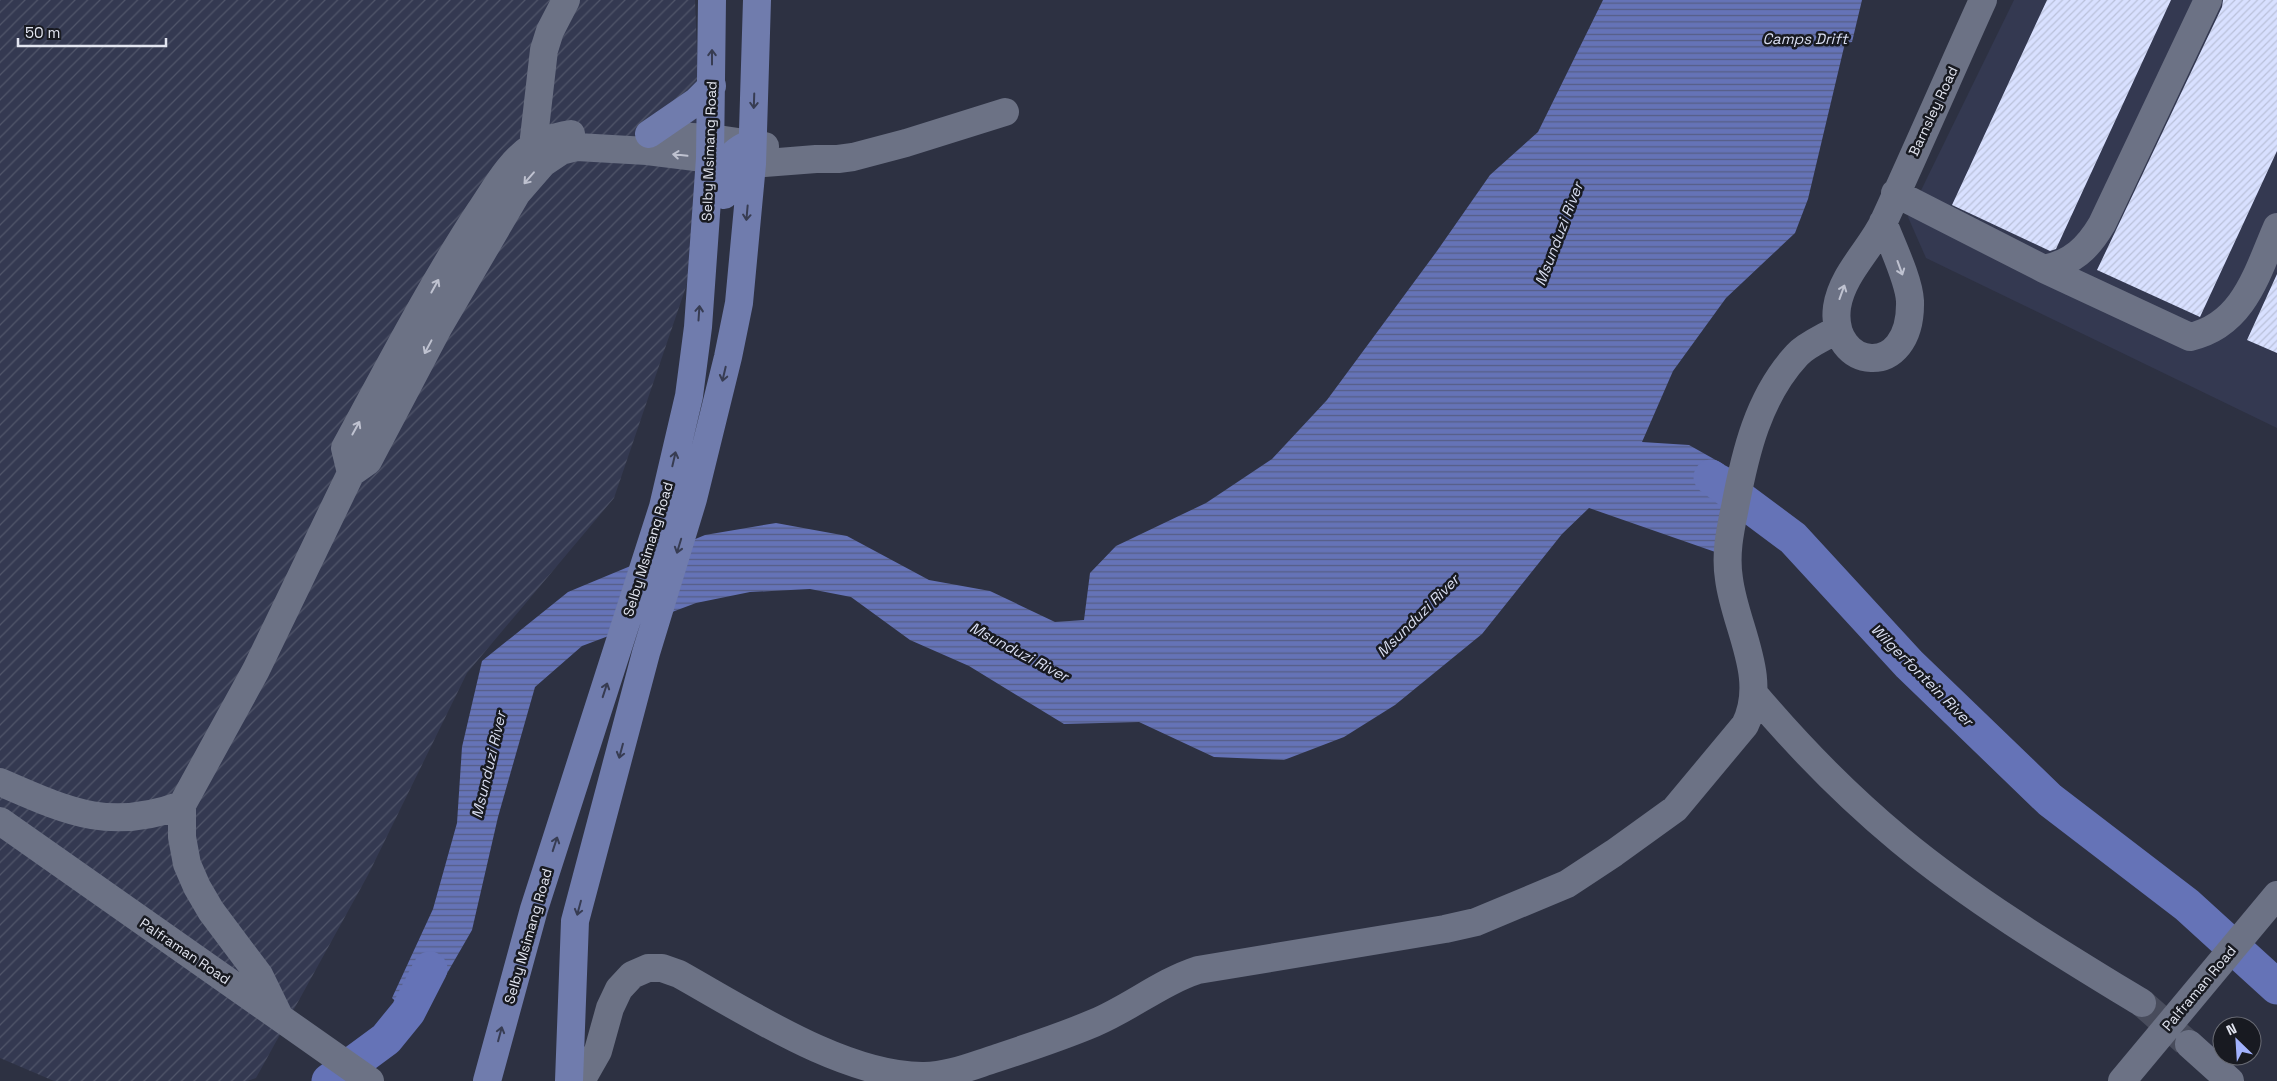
<svg xmlns="http://www.w3.org/2000/svg" width="2277" height="1081" font-family="'Space Grotesk',sans-serif">
	<style>
		.built { fill: #343951 }
		.industrial { fill: url(#industrial-furrows) }
		.water { fill: url(#water-rules) }
		.lines { fill: none; stroke-linecap: round; stroke-linejoin: round }
		.river { stroke: #6573b7; stroke-width: 35 }
		.building { fill: url(#building-hatch) }
		.minor-tunnel { stroke: #484c5c; stroke-width: 28; stroke-dasharray: 28 14; stroke-linecap: butt }
		.minor { stroke: #6c7285; stroke-width: 28 }
		.major { stroke: #707cad; stroke-width: 28 }
		.oneway { stroke: #373c52 }
		.oneway2 { stroke: #bfc2d0 }
		.labels { text-anchor: middle; stroke-width: 5; stroke-linejoin: round; paint-order: stroke }
		.street-label { font-size: 14px; fill: #e2e5f0; stroke: #181a21 }
		.water-label { font-size: 15px; font-style: italic; fill: #d9def1; stroke: #181a21 }
	</style>
	<defs>
		<pattern id="industrial-furrows" width="10" height="10" patternUnits="userSpaceOnUse" patternTransform="scale(1.25)"><rect width="10" height="10" fill="#343951"/><path d="M-1 1l2-2M0 10L10 0M9 11l2-2" fill="none" stroke="#51566a"/></pattern>
		<pattern id="water-rules" width="6" height="5" patternUnits="userSpaceOnUse" patternTransform="scale(1.25)"><rect width="6" height="5" fill="#6573b7"/><path d="M0 2.5h6" fill="none" stroke="#565e85"/></pattern>
		<pattern id="building-hatch" width="6" height="6" patternUnits="userSpaceOnUse" patternTransform="scale(1.25)"><rect width="6" height="6" fill="#d8e0ff"/><path d="M-1 1l2-2M0 6l6-6M5 7l2-2" fill="none" stroke="#bac1da"/></pattern>
	</defs>
	<rect width="100%" height="100%" fill="#2d3142"/>
	<!-- built -->
	<path class="built" d="M2014 0H2277V428L1926 258 1908 217Z"/>
	<!-- industrial -->
	<path class="industrial" d="M0 0H695L704 234 614 498 467 673 368 875 256 1078 247 1081H54L0 1058Z"/>
	<!-- water -->
	<path class="water" d="M1603 0H1862L1852 42 1845 43 1808 199 1795 233 1726 298 1673 371 1642 442 1689 445 1737 472 1721 554 1589 508 1562 534 1482 634 1395 705 1344 737 1284 760 1214 757 1139 722 1064 724 969 666 910 640 851 597 810 589 750 592 696 603 582 646 535 687 498 817 472 930 419 1022 392 998 433 909 457 823 462 747 482 661 568 592 705 535 776 523 847 536 929 580 990 591 1055 622 1084 620 1090 573 1116 546 1206 503 1272 459 1327 400 1437 251 1490 175 1538 132Z"/>
	<g class="lines">
		<!-- river -->
		<path class="river" d="M1711 477 1793 538 1909 664 2050 800 2187 905 2277 987
			M329 1081 386 1039 408 1012 430 969"/>
	</g>
	<!-- building -->
	<path class="building" d="M2047 0H2171L2056 249 2050 251 1952 205Z
		M2223 0H2277V151L2200 317 2097 270 2222 7Z
		M2277 274V353L2247 340Z"/>
	<g class="lines">
		<!-- minor-tunnel -->
		<path class="minor-tunnel" d="M2142 1003 2186 1042"/>
		<!-- minor -->
		<path class="minor" d="M654 135 711 138 765 146
			M533 146 544 50 550 31 566 0
			M1895 193 2044 269 2190 337C2244 325 2257 273 2277 227
			M1883 222C1891 243 1909 280 1910 301 1912 382 1829 370 1837 307 1842 274 1871 249 1884 221 1918 147 1950 73 1983 0
			M2044 269C2072 263 2088 248 2102 224L2208 0
			M351 473 345 448C388 369 430 287 480 211 495 189 509 162 532 147 543 139 559 136 571 134
			M1755 695C1799 747 1847 796 1900 840 1975 902 2060 953 2142 1003
			M0 782C67 811 109 832 182 805
			M0 821 370 1081
			M279 1016 259 975 211 911 197 887 187 864 182 837V805L256 670 351 473 368 461 438 328 517 193 543 163 561 151 577 147 647 151 752 164 816 159H838L853 157 906 143 1005 112
			M2189 1044 2230 1081
			M581 1081 598 1051 610 1008 619 989 632 975 648 968H662L679 974C747 1012 846 1077 924 1076 948 1076 972 1066 994 1059 1027 1048 1061 1037 1094 1023 1130 1008 1161 982 1198 970L1445 929 1476 922 1567 884 1614 853 1675 809 1745 725C1769 678 1735 627 1729 579 1725 554 1730 531 1735 507 1745 454 1758 397 1797 355 1807 344 1826 337 1838 329
			M2122 1081 2277 895"/>
		<!-- major -->
		<path class="major" d="M649 134 697 101 712 86
			M724 195C727 167 723 154 752 143
			M487 1081 534 909 663 507 689 396 698 327 710 158 712 0
			M569 1081 575 921 646 653 693 499 728 357 739 303 752 164 757 0"/>
	</g>
	<!-- one-way arrows -->
	<defs><path id="oneway-shaft" d="M-6 0H5M1.5-3L5.5 0L1.5 3" fill="none" stroke-width="1.6" stroke-linecap="round" stroke-linejoin="round" transform="scale(1.25)"/></defs>
	<g class="oneway">
		<use href="#oneway-shaft" transform="translate(712 57) rotate(-90)"/>
		<use href="#oneway-shaft" transform="translate(754 101) rotate(92)"/>
		<use href="#oneway-shaft" transform="translate(747 213) rotate(95)"/>
		<use href="#oneway-shaft" transform="translate(699 313) rotate(-86)"/>
		<use href="#oneway-shaft" transform="translate(724 374) rotate(103)"/>
		<use href="#oneway-shaft" transform="translate(674 459) rotate(-77)"/>
		<use href="#oneway-shaft" transform="translate(679 546) rotate(107)"/>
		<use href="#oneway-shaft" transform="translate(605 690) rotate(-72)"/>
		<use href="#oneway-shaft" transform="translate(621 751) rotate(105)"/>
		<use href="#oneway-shaft" transform="translate(555 844) rotate(-72)"/>
		<use href="#oneway-shaft" transform="translate(579 908) rotate(105)"/>
		<use href="#oneway-shaft" transform="translate(500 1034) rotate(-75)"/>
	</g>
	<g class="oneway2">
		<use href="#oneway-shaft" transform="translate(680 155) rotate(-174)"/>
		<use href="#oneway-shaft" transform="translate(529 178) rotate(131)"/>
		<use href="#oneway-shaft" transform="translate(1900 268) rotate(70)"/>
		<use href="#oneway-shaft" transform="translate(435 286) rotate(-61)"/>
		<use href="#oneway-shaft" transform="translate(1842 292) rotate(-70)"/>
		<use href="#oneway-shaft" transform="translate(428 347) rotate(118)"/>
		<use href="#oneway-shaft" transform="translate(356 428) rotate(-61)"/>
	</g>
	<g class="labels">
		<!-- street labels -->
		<g class="street-label">
			<text transform="translate(1933 111) rotate(-65)" y="5">Barnsley Road</text>
			<text transform="translate(709 151) rotate(-88)" y="5">Selby Msimang Road</text>
			<text transform="translate(648 549) rotate(-73)" y="5">Selby Msimang Road</text>
			<text transform="translate(528 936) rotate(-74)" y="5">Selby Msimang Road</text>
			<text transform="translate(185 951) rotate(34)" y="5">Palframan Road</text>
			<text transform="translate(2199 988) rotate(-50)" y="5">Palframan Road</text>
		</g>
		<!-- water labels -->
		<g class="water-label">
			<text x="1805" y="44">Camps Drift</text>
			<text transform="translate(1559 234) rotate(-69)" y="5">Msunduzi River</text>
			<text transform="translate(1418 616) rotate(-45)" y="5">Msunduzi River</text>
			<text transform="translate(1019 652) rotate(28)" y="5">Msunduzi River</text>
			<text transform="translate(1922 675) rotate(45)" y="5">Wilgerfontein River</text>
			<text transform="translate(489 765) rotate(-77)" y="5">Msunduzi River</text>
		</g>
	</g>
	<!-- north arrow -->
	<g transform="translate(2237 1041) rotate(335)"><circle r="24" fill="#181a21" stroke="#696b74"/>
	<path d="M0-4L9 19L0 12L-9 19Z" fill="#a2b2fd"/>
	<text y="-8" font-size="14" font-weight="bold" text-anchor="middle" fill="#e2e5f0">N</text>
	</g>
	<!-- scale -->
	<path d="M18 38v8h148v-8" fill="none" stroke="#e2e5f0" stroke-width="2.5"/>
	<text x="25" y="38" font-size="15" fill="#e2e5f0" stroke="#181a21" stroke-width="4" paint-order="stroke">50 m</text>
</svg>
